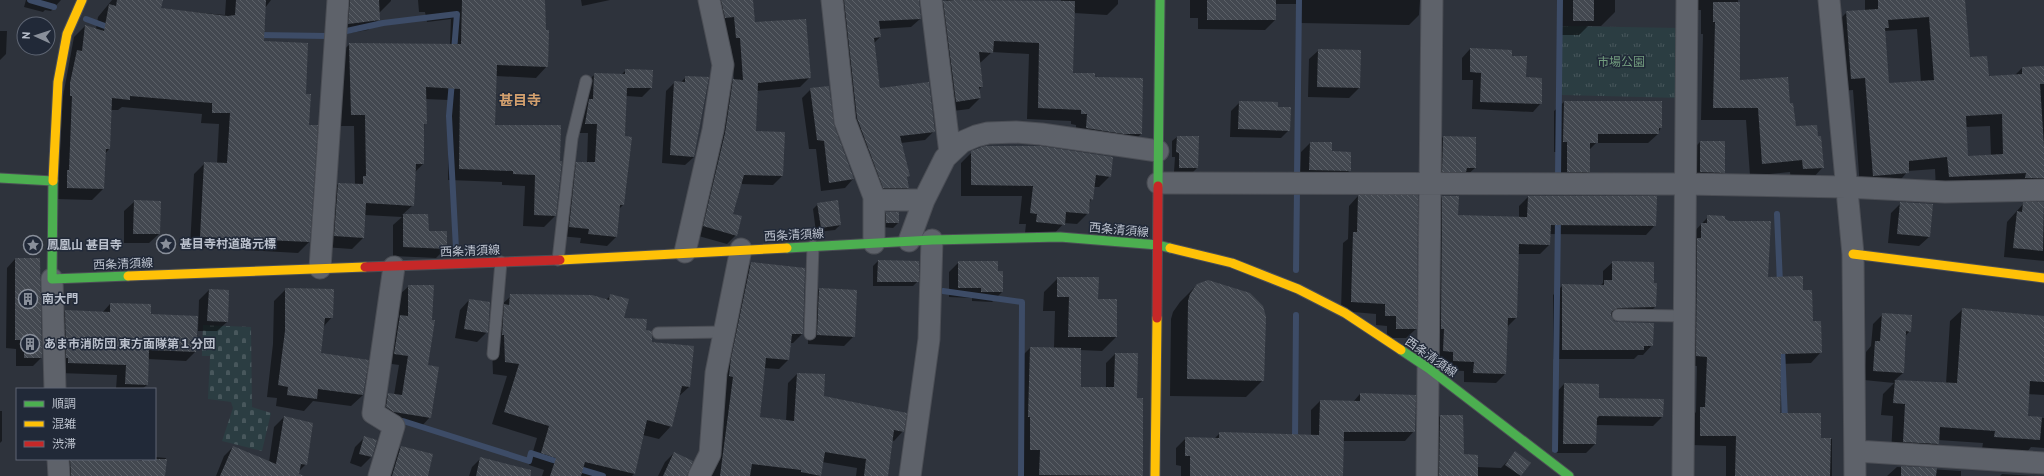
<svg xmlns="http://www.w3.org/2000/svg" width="2044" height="476" font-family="'PT Sans','Noto Sans JP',sans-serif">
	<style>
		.grass { fill: url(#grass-tufts) }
		.cemetery { fill: url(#cemetery-stones) }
		.shadow { fill: #0007; fill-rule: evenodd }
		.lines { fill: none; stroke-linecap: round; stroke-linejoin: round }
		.stream { stroke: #3d4c67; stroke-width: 6 }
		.building { fill: url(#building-back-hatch); fill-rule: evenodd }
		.lane-casing { stroke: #4b4e55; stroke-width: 13 }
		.street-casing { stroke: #4b4e55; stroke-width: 23 }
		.fast-casing { stroke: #4b4e55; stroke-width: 11 }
		.slow-casing { stroke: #4b4e55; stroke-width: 11 }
		.jam-casing { stroke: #4b4e55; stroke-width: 11 }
		.lane { stroke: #5e626a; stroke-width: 11 }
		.street { stroke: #5e626a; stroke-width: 21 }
		.fast { stroke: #4caf50; stroke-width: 9 }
		.slow { stroke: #ffc107; stroke-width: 9 }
		.jam { stroke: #c62828; stroke-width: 9 }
		.labels { text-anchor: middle; stroke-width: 3; stroke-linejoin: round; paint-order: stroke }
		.park-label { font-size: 12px; fill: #729c7e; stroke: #212938 }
		.street-label { font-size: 12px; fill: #bac0cc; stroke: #212938 }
		.poi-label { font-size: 12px; font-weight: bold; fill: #bac0cc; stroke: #212938; text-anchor: start }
		.quarter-label { font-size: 14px; font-weight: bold; fill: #d3a06e; stroke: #212938 }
	</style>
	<defs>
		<pattern id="grass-tufts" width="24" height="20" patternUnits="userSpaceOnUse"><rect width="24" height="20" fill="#2b3d42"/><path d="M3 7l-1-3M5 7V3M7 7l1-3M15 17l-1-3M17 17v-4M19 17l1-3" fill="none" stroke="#48575c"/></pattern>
		<pattern id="cemetery-stones" width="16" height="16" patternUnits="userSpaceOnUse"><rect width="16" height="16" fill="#2b3d42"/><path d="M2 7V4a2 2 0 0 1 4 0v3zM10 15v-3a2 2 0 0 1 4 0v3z" fill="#48575c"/></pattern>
		<pattern id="building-back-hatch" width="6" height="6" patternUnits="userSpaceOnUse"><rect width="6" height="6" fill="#434850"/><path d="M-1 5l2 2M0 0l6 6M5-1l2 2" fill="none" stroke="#5c6168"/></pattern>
	</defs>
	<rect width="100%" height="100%" fill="#2e333c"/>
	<!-- grass -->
	<path class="grass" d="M1562 26 1682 28 1681 98 1561 95Z"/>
	<!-- cemetery -->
	<path class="cemetery" d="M203 325 251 327 252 407 271 413 262 451 222 441 233 408 231 402 208 399 210 356H202Z"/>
	<!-- shadow -->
	<path class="shadow" d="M26 0H61L51 11 45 10 43 12 24 7Z
		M112 0H162L160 9 225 15 226 0H271L265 8 263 42 304 95 308 126 309 242 298 253 190 247 194 174 205 163 217 164 219 124 201 123 202 114 122 107 118 110H111L109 149 105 154 103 189 92 200 56 199 61 107 74 37 85 26 96 29 98 17Z
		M338 0H391V1L379 13V19L368 30 338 35Z
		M418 0H544L547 66 536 78 496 76 494 126H560L555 216 544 227 523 226 525 186 502 185V182L448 180 449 100 425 99 423 164 414 173 413 205 402 215H427L428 232 446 248 436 258 393 256V225L402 217 364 215 363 238 352 249 323 247 327 195 338 184 355 185 354 126H340L338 55 350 44H450L451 19 427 22 425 12H419Z
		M581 0H610L582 6Z
		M706 0H752L754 23 810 77 800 87 757 91 755 132 782 176 773 185 741 184 732 214 736 235 727 244 695 235 724 89 734 80 731 46 727 47 726 26 716 27Z
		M835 0H918L920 19 911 27 879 29 880 37 874 43 880 89 934 131 925 140 901 143 909 176 906 178 908 188 900 196H875L848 127Z
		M947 0 1061 2V0H1118V4L1107 15 1074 13 1072 74 1094 78 1141 134 1130 145 1076 139V125L1071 124V121L1027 119 1029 54 992 52 980 63 982 86 979 90 980 98 969 109 945 112 933 13Z
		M1190 0H1420L1419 15 1409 25 1300 23V4H1275V20L1265 30 1198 29V18H1190Z
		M1560 0H1615V12L1601 26H1588L1579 35H1559Z
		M1687 0H1738L1739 82 1795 127 1823 167 1811 180 1791 181 1790 172 1750 176 1746 120H1701L1703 34H1701V10H1687Z
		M1865 0H1960L1969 58 1988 77 2015 75 2022 68 2044 67V184L1936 189 1935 169 1908 171 1896 185 1860 188 1853 90 1839 91 1834 25 1847 12 1865 11ZM1917 29 1921 82 1888 85 1884 31ZM1990 126 1991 156 1967 157 1965 127Z
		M0 31H7L6 54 0 60Z
		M1470 49 1511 57 1541 103 1533 112 1472 109 1473 80H1462V58Z
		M1319 50 1360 51 1359 88 1349 98 1308 97 1309 59Z
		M626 70 651 88 642 97 626 96 623 205 619 209 616 237 607 246 580 243 581 238 560 236 568 172 577 163H587L588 133H577L586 83 595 74 621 75Z
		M686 77 694 157 685 165 662 163 666 91 675 82 680 83Z
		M811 89 833 125 853 179 845 188 821 191 816 149H809L802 98Z
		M1240 102 1277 108 1289 130 1281 138 1230 137 1231 111Z
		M1564 102 1661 127 1658 134 1648 143H1596L1589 150V171L1579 181H1558V152H1554V111Z
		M1177 137 1197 168 1192 173 1174 172 1175 157H1172V141Z
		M1443 137 1475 168 1465 177 1434 180V146Z
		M1700 142 1724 172 1714 182H1690L1691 151Z
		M1310 143 1331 152 1350 170 1341 179H1300L1301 152Z
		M972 152 1110 176 1099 187H1093L1088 213 1077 224 1064 223 1053 235 1025 233 1026 224H1019L1022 196H961V163Z
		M1358 196 1416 329 1406 338H1387V326L1376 325V314L1341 311 1343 243 1348 239 1349 206Z
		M1442 197 1457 216 1519 218V206L1528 197 1655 225 1646 235 1549 234V245L1540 254H1518L1516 318 1507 327 1505 374 1496 383 1464 382V371L1444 370V361H1434L1433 206Z
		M134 202 159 234 149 243H124V211Z
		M2044 202V261L2004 257 2007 222 2024 203Z
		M1901 203 1929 237 1919 246 1888 243 1891 213Z
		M818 204 840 225 835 230 816 232 813 209Z
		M886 213 898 223 893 228 882 227V218Z
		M1708 217 1724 220 1767 278 1802 291 1821 352 1811 363 1780 364 1779 414 1820 439H1832V476H1726V446L1690 445V418L1696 412 1697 366H1686L1692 234Z
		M15 259 41 358 33 366H16V349L6 348 7 268Z
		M878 261 918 281 913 286H873V266Z
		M959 262 997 272 1002 292 992 302 972 301V298L949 297V272Z
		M1613 262 1655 307 1646 316 1611 317V319L1652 345 1643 355H1638L1634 359H1553V295L1562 286H1600L1603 283V271Z
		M751 263 802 334 793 343H790L788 360 779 369 764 368 759 418 786 421 788 383 797 374 823 396 903 431 894 441 892 440 887 476H856L857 468 822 462 820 476H711L742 273Z
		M1058 278 1097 300 1116 337 1102 351 1080 350V388H1106V363L1115 354H1137L1136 399 1142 476H1020L1021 357 1030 348H1054L1055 311H1043L1044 292Z
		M1197 285 1263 380 1246 397 1170 396 1171 319 1173 312 1180 302Z
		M409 286 427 366 430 417 421 427 385 421 379 404 388 395H394L399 365 385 363 391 325 399 317V295Z
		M286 289 332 317 324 326 320 354 363 395 351 406 313 401 304 411 276 406 277 398 267 397 273 344 274 301Z
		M819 289 854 336 844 346 808 344 809 299Z
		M209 290 227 322 217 331H198L199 300Z
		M611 295 622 319 645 331 651 342 693 347 689 387 678 397 671 426 659 439 643 435 634 474 632 476H542L544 470 529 465 537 438 492 424 507 376 493 374 492 347 498 308 511 296 606 300Z
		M469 300 487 332 477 342 455 338 460 310Z
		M110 304 150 315 195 352 186 361 148 359 147 385 142 389H116L117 375 59 373 56 320 65 311 102 313Z
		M1963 309 2044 317V395L2028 394 2027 417 2044 418V448L2031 447 2027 452 1982 449 1983 443 1938 440V444L1925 456 1891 454 1893 416 1881 415 1883 394 1894 383 1864 380 1866 352 1871 346 1873 324 1883 314 1910 331 1905 336 1903 373 1894 381 1946 384 1950 321Z
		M1564 384 1598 399 1662 417 1653 426 1595 425V444L1586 453H1553L1555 394Z
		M1360 394 1414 431 1405 441H1343L1342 476H1181V466L1176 465V448L1186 438 1214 439 1220 433 1311 436V410L1320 401 1353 402Z
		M0 411H2V441L0 443Z
		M1440 416 1463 455 1477 467 1501 468 1516 452 1530 463 1520 476H1429L1430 426Z
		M284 417 306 464 299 471 298 476H256L269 462 274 427Z
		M365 437 376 440 371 457 361 467 350 463 355 447Z
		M233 447 241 476H216L224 456Z
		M401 447 427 476H386L392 456Z
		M674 453 686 476H658L665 462Z
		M155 457 166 458 164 476H61L65 459H110V461L137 462 140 459H155Z
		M481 458 512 476H469L472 467Z
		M1897 467 1961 471V476H1887Z
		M2002 474 2036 476H2000Z"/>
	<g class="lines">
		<!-- stream -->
		<path class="stream" d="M30 0 54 7
			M86 19 113 29
			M342 32 383 23 457 14 454 51
			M258 35 328 36
			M452 81 449 116 456 249
			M1297 176 1299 0
			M1558 177 1560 0
			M1777 214 1780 284
			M1296 270 1297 190
			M943 291 1022 302 1021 476
			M1782 346 1785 420
			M403 421 529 461 531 453 562 463
			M1295 441 1296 315
			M1555 450 1558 218
			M576 468 603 476"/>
	</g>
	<!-- building -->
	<path class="building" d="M117 0H163L161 8 228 16 235 15 236 0H266L264 41 308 43 306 94H311L309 125H318L310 242 200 237 204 162 227 163 230 113H212V103L130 96V100L112 98 110 149H106L104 189 67 188V170H69L72 96H70V83L77 50 82 51 85 25 104 31 109 4 116 6Z
		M350 0H379L380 20 348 24Z
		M462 0H545L546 30H549L548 67 497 65 495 125H561L560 161H562L556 216 534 215 535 175 513 174V171L459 169 460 89 426 87 427 124H424V164H416L414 206 366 203 364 238 334 236 338 183 363 184V176H366L365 115H351L349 43 461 44Z
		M721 0H753L755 22 806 19 811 78 758 83 756 131 785 132 783 176 744 175 733 214 742 216 737 236 703 226 725 133 733 79 743 80 740 38H736L734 17 725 18Z
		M844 0H919L921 19 879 21 881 37 874 38 880 88 929 82 935 132 900 136 910 176 907 177 909 188H883L857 118Z
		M955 0 1075 1 1073 73H1095V77L1143 78 1142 134H1124L1086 128 1087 114H1081V110L1038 108 1039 43 994 41 993 53 979 52 983 87H979L981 98 956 102 943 1Z
		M1207 0H1276V20H1207Z
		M1573 0H1594V21H1573Z
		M1878 0H1965L1970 57 1987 56 1989 76 2022 74V67L2044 66V84H2040L2044 146V178H2025L2026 173 1949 177 1947 157 1909 161V173L1873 176 1865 78 1851 79 1846 11 1878 9ZM1929 17 1934 80 1889 83 1885 28H1889L1888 20ZM2002 114 2003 154 1968 156 1966 116Z
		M1713 2H1740V80L1788 77 1790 103H1793L1796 126 1817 125 1818 136H1821L1824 168 1803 169 1802 160 1762 164 1758 108H1713L1715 22H1713Z
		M1470 48 1512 50V56H1527L1526 77 1542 78V104L1480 102 1481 73 1470 72Z
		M1318 49 1361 50 1360 88 1317 87Z
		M625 69 653 70 652 88H627L625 136 632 137 624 205H620L617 237 588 234 589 229 569 227 576 162H595L597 124H585L589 99H593L594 73 625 74Z
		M685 76 709 77 694 157 670 155 674 81 685 82Z
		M829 86 834 125 854 179 829 183 824 141 817 140 810 88Z
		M1239 101 1278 102V107H1291L1290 131 1238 129Z
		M1564 101H1662V128H1659V134H1598V143H1590V172H1567V142H1563Z
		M1177 136H1199L1198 168H1179V153L1176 152Z
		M1443 136 1476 137V168H1467L1466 172H1442Z
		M1700 141H1725V173L1700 172Z
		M1310 142H1332V151L1351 152V171L1309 170Z
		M985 146H1041L1113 157 1111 177 1096 175 1093 200 1090 199 1089 214 1066 212 1065 225 1036 222 1037 214 1030 213 1033 186 971 185V151Z
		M1358 195H1418L1417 329H1396V316H1385V304L1351 302 1353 232H1357Z
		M1442 196H1459L1458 215 1527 217 1528 196H1657L1656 226 1551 225 1550 245 1519 244 1517 318H1508L1506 374 1473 373 1474 362 1453 361V352L1443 351 1444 329H1441Z
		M134 200 161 201 160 234H133Z
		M838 200 841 225 821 228 817 203Z
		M1900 202 1933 204 1930 237 1897 234Z
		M2023 202H2044L2043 251 2013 248 2017 211 2022 212Z
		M886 212H899V223H886Z
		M403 214H428L429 231H447V249L403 247Z
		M1707 215 1725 216V219L1729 221H1771L1768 277 1803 276V290H1812L1813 321H1821L1822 353 1781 354 1780 413H1821V438H1831L1830 476H1735L1736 436H1700V407H1705L1707 357 1696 356 1697 238H1701V223H1707Z
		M15 258H40L42 358H24V340H15Z
		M878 260 919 261V282H877Z
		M958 261H998V271H1003V292H981V288H958Z
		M1612 261 1654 262V283H1657L1656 307 1618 308 1612 311 1611 315 1614 321 1618 322 1654 323 1653 346H1644V350H1562V284L1604 285V280H1612Z
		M751 262 805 268 803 334H792L789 360 766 358 760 417 794 421 797 373 825 374 824 396 907 413 904 432 894 430 888 476H864L866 459 825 452 821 476 801 472V470L752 464 750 476H720L733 377 729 376 731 358Z
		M1057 277H1099L1098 299H1117V337H1068L1069 297H1057Z
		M1208 280 1250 293 1263 306 1266 317 1264 381 1187 379 1188 301 1190 294 1197 284Z
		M408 285H434L432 320H435L428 365 439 367 431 418 394 412 386 407 388 393 402 395 408 356 394 354 400 315 408 316Z
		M285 288 334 289 333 318H325L321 353 369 360 363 395 318 389 317 399 287 395 288 387 278 385 285 331Z
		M819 288 857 290 855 337 817 335Z
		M209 289 229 290 228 322 207 321Z
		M510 294 592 295 609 300 610 294 629 299 624 318 647 319 646 330 652 331V342L694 346 690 387 682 386 672 427 647 420 635 474 585 462 581 476H550L556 458 541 453 549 426 504 412 519 364 505 362 504 335H502L504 304 509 305Z
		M469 299 490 302 488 333 464 329Z
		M110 303 151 304V314L198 316 196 352 149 350 148 385 125 384 126 365 68 363V358H66L65 310 110 312Z
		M1962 308 2044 316V382L2030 381 2028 416 2042 417 2040 440 1994 437 1995 431 1940 427 1939 444 1903 442 1905 404 1893 403 1895 380 1957 383Z
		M1882 313 1912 315 1911 332 1906 331 1904 373 1873 371 1875 341H1880Z
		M1030 347 1081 348V387H1114L1115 353H1138L1137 398H1143V476L1039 475 1040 450H1030V417H1028Z
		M1564 383 1599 384V398L1664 399 1663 417 1599 416 1597 418 1596 444H1563Z
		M1360 393 1416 395 1415 432H1344L1343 476H1190V456H1185V437L1219 438V432L1319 435 1320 400 1360 401Z
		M1440 415H1463L1464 454 1478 455V476H1439Z
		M284 416 313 423 307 465 301 464 299 474 304 476H220L233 446 276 464Z
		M364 436 377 440 372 457 359 454Z
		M401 446 433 454 428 476H392Z
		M1515 451 1531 463 1521 476 1505 465Z
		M674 452 693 461 687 476H663Z
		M480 457 531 470V476H476Z
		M70 459 142 461V459H167L165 476H71Z
		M1901 466 1937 468 1936 476H1901Z"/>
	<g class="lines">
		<!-- lane casing -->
		<g class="lane-casing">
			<path id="lane" d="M558 260 572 138 586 81
				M1618 315 1685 316
				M658 333 724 332
				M810 334 813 246
				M493 354 501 262"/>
		</g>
		<!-- street casing -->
		<g class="street-casing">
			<path id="street" d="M832 0 845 121 874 197V243
				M931 0 950 153
				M1829 0 1853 254 1855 476
				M1158 183 1686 184 1846 187 1945 192 2044 190
				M874 200H924
				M909 241 924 200 945 158 962 142 976 136 988 133 1016 132 1041 134 1158 151
				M685 252 713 130 723 65 709 0
				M320 268 338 0
				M52 279 55 389
				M1856 451 2044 463
				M58 459 59 476
				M379 476 394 426 373 413 394 267
				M699 476 710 454 716 373 741 249
				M910 476 929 339 932 240
				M1427 476 1432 0
				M1683 476 1687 0"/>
		</g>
		<!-- fast casing -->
		<g class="fast-casing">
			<path id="fast" d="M0 178 53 181 52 279 128 276
				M1158 186 1160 0
				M787 248 932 240 1060 237 1158 245 1170 248
				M1401 350 1428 368 1569 476"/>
		</g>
		<!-- slow casing -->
		<g class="slow-casing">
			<path id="slow" d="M53 181 58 82 67 34 82 0
				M1170 248 1232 263 1298 289 1345 313 1401 350
				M1853 254 2044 278
				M560 260 787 248
				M128 276 365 267
				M1155 476 1157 318"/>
		</g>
		<!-- jam casing -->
		<g class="jam-casing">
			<path id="jam" d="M365 267 560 260
				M1157 318 1158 186"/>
		</g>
		<!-- lane -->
		<use href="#lane" class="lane"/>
		<!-- street -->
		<use href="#street" class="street"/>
		<!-- fast -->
		<use href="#fast" class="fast"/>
		<!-- slow -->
		<use href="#slow" class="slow"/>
		<!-- jam -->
		<use href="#jam" class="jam"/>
	</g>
	<!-- icons -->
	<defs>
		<g id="sight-ring" transform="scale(1)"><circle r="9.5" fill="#212938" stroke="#898f9a" stroke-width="1.5"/><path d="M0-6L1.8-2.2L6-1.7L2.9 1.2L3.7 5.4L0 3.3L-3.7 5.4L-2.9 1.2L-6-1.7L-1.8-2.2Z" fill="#898f9a"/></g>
		<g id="building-ring" transform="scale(1)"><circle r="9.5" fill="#212938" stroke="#898f9a" stroke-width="1.5"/><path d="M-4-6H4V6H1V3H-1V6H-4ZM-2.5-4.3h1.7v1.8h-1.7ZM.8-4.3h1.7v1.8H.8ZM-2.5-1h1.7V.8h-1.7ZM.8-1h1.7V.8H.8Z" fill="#898f9a"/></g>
	</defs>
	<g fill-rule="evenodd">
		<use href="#sight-ring" x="166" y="244"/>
		<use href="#sight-ring" x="33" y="245"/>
		<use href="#building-ring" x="28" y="299"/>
		<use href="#building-ring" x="30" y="344"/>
	</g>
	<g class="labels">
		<!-- park labels -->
		<g class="park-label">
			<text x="1621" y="66">市場公園</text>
		</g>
		<!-- street labels -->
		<g class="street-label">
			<text transform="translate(1119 230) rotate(5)" y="4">西条清須線</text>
			<text transform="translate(794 235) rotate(-3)" y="4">西条清須線</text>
			<text transform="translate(470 251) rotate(-2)" y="4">西条清須線</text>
			<text transform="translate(123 264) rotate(-2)" y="4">西条清須線</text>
			<text transform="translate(1431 357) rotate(35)" y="4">西条清須線</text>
		</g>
		<!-- poi labels -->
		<g class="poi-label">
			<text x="180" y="248">甚目寺村道路元標</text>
			<text x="47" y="249">鳳凰山 甚目寺</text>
			<text x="42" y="303">南大門</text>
			<text x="44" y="348">あま市消防団 東方面隊第１分団</text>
		</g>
		<!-- quarter labels -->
		<g class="quarter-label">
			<text x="520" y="105">甚目寺</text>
		</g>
	</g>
	<!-- legend -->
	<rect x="16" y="388" width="140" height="72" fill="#212938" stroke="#5e6573"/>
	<rect x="24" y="401" width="20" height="6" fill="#4caf50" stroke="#5e6573"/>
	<text x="52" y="408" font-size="12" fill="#bac0cc">順調</text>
	<rect x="24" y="421" width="20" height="6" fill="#ffc107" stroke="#5e6573"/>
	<text x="52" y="428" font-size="12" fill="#bac0cc">混雑</text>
	<rect x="24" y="441" width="20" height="6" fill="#c62828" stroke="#5e6573"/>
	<text x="52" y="448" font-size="12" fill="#bac0cc">渋滞</text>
	<!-- north arrow -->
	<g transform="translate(36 36) rotate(273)"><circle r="19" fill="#212938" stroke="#5e6573"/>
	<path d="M0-3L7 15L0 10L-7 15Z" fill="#898f9a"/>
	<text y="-6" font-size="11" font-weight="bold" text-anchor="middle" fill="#bac0cc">N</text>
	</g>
</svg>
